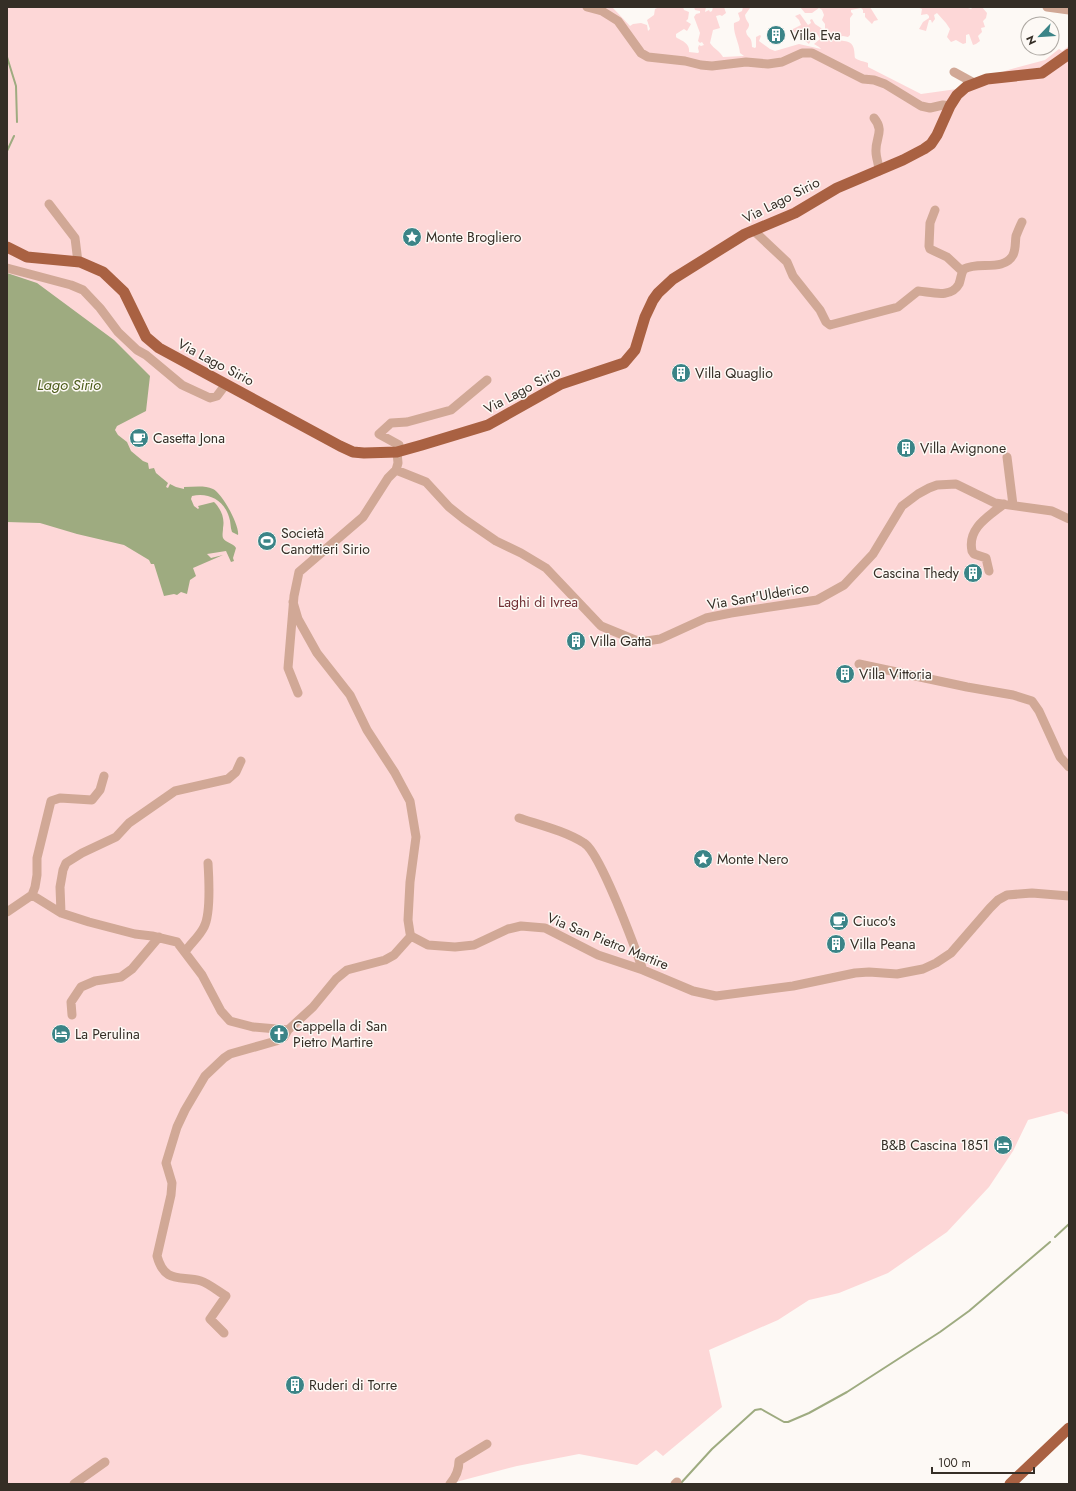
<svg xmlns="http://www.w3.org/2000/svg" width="1076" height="1491" font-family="Jost,sans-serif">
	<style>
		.green { fill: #fdd7d7 }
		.water { fill: #9eab80 }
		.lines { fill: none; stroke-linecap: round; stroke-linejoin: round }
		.stream { stroke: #9eab80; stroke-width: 2 }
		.minor { stroke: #d1a896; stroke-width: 9 }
		.major { stroke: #a96142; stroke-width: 11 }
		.labels { text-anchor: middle; stroke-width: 3; stroke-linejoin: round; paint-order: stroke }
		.poi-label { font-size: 14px; fill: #352e26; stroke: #fdf9f5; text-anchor: start }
		.street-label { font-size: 14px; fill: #352e26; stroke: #fdf9f5 }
		.park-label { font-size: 14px; fill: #6f2e33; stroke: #fdf9f5 }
		.water-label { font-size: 15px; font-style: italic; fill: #4c5c1a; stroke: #fdf9f5 }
	</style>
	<rect width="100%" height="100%" fill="#fdf9f5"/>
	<!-- green -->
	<path class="green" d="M7 7H609L613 8 630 26 633 24 641 23 647 25 648 31 650 29 647 20 654 15 655 9 657 8 683 7 684 10 689 12 688 19 686 21 691 24 687 31 684 29 676 34V37L677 38C683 41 690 44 689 52L698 53 699 52 698 48 699 45 701 46 704 45 702 42 700 43 698 41 700 33 694 17 696 14 700 13V11L695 10 694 7H706L705 12 709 10 710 12 712 11 713 7H724L726 13 722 16 720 15 716 16 720 28 713 30 710 43C714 49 720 51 723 57L744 56 740 53C739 42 733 34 734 23L739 21 740 19 738 13 742 11 743 7H755L750 8 745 15C746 24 753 22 746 31 747 39 752 35 752 47L755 48 756 47V37L760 35 761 36 759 41 770 49 775 51 799 44 821 49 819 47 814 44 820 39 816 32 813 33V35L809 44 793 31V29L801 25 799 20 795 16 800 14 808 25 811 23 810 20 812 19 815 24 824 30V34L828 35 834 40C837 41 840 40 844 41 855 42 854 50 855 58 859 61 863 61 868 63V67L921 94 957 89 1008 70 1045 60 1059 49 1062 51 1069 46V1115L1062 1111 1028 1120 1013 1151 989 1187 947 1232 888 1273 839 1293 809 1300 778 1320 709 1350 722 1407 663 1456 656 1450 637 1465 579 1454 517 1466 456 1482 452 1484H7Z
		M800 7H870L878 20 874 21 872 24 865 17V13H863V10L861 8 851 10V12L853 14 850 18V35L848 37 843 36 837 37 825 29V24L822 20 824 15 822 10 819 8 812 13H805Z
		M917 7H965L971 9 973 7H982L987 13 986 18 983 21 985 27 981 28 982 32 978 36 980 41 976 44 973 45 969 34 966 35V43L963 44 956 40 951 42 947 37 950 29 946 23 937 13 934 15 935 19 932 23 931 20H929L926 31 919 29 923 22 929 18V16L927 14 921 15 922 9Z"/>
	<!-- water -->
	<path class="water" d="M7 273 37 283 114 340 150 376 146 411 117 426 115 430 118 435 127 442 131 451 143 461 148 463 149 469 154 468 156 473 168 483 166 487 168 488 170 484 176 487 184 489V487C194 487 204 485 213 489 222 493 240 526 238 535L232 532C230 527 231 522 229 517 224 500 208 492 192 496L191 499 194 506 198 509 199 508 198 506 214 502C221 509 225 518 223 528 223 532 222 535 223 538 226 543 233 543 236 548L233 558 234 561 231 562 226 551 207 554 211 558 223 555 193 568 196 576 190 580 187 594 181 592 177 595 174 594 164 596 154 564H151L149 560 124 545 77 534 40 523 7 522Z"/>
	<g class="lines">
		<!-- stream -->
		<path class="stream" d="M7 57 16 86 17 122
			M7 151 14 136
			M1055 1237 1069 1224
			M681 1483 712 1449 755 1410 761 1409 784 1422H788L809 1413 847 1392 940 1332 969 1311 1050 1242"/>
		<!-- minor -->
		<path class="minor" d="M587 7 602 11 618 21 641 53 648 57 685 61 701 65 712 66 746 62 768 64 782 62 802 53H812L863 79 874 80 885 84 921 106 930 108 943 105 950 106
			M1047 7 1069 10
			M954 72 974 83
			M874 118C885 131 875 138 876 152 876 158 879 164 879 171
			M49 204 75 238 78 262
			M935 210 930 223 929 246 930 249 947 257 962 271
			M753 230 787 262 793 276 820 310 826 322 830 325 898 307 918 291C931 292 951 299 959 284 961 279 961 273 964 269 978 261 1004 272 1013 255 1016 249 1015 242 1016 236 1018 231 1020 226 1022 222
			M7 268 71 285 83 290 100 308 118 332 137 350 146 355 182 385 210 398 217 396 223 388
			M1007 457 1013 505
			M396 470 426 482 449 507 464 519 496 541 521 553 546 568 601 626 640 642 660 639 706 618 731 613 817 600 844 585 873 554 902 506 918 494 929 488 937 485 956 484 995 503 1052 511 1069 519
			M989 571 986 558 974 554 972 551C967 528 989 516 1004 504
			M293 602 298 619 317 653 350 695 367 730 395 773 410 801 416 837 410 882 408 920 410 933 411 936 428 945 455 947 474 945 508 929 521 926 545 928 598 955 643 970 693 991 716 996 793 986 855 973 869 972 897 974 923 969 936 963 951 953 990 908 998 900 1007 895 1032 893 1069 896
			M859 664 967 687 1013 695 1032 701 1039 711 1060 757 1069 767
			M298 693 288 668 294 596 299 572 363 517 388 478 396 470 398 463 397 452 399 445 379 434 391 423 407 422 451 410 487 380
			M519 818C540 825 565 831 584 843 600 852 635 948 643 970
			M32 895 61 913 89 922 135 934 152 936 177 942 202 975 221 1011 230 1021 253 1027 288 1030
			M7 912 32 895 35 887 37 875V858L51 801 60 798 92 800 100 790 104 776
			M61 913 60 887 63 870 66 863 82 853 116 837 129 823 175 791 228 779 236 772 241 761
			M185 952C191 943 199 937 204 927 211 914 209 879 208 863
			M72 1015 71 1002 81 987 95 981 121 977 132 969 159 937
			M224 1333 210 1319 226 1296C219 1292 208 1283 201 1281 181 1275 165 1285 157 1256L171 1195 172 1183 166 1163 177 1127 185 1110 205 1076 224 1058 230 1054 276 1041 284 1037 288 1030 313 1007 336 979 347 970 385 960 394 955 411 936
			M74 1484 105 1462
			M450 1484C456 1477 459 1470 459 1461L487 1444
			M675 1484 677 1482"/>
		<!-- major -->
		<path class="major" d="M7 247 27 257 80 262 103 272 124 292 146 337 159 348 340 446 353 452 364 453 397 452 422 445 488 425 561 384 624 363 635 350 645 317 653 300 658 293 673 279 745 234 795 213 837 188 903 160 924 149 931 144 937 135 950 106 957 95 966 87 987 79 1042 73 1069 54
			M1010 1484 1069 1428"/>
	</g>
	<!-- icons -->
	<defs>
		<g id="building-disc" transform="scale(1)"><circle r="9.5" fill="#3b8487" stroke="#fdf9f5"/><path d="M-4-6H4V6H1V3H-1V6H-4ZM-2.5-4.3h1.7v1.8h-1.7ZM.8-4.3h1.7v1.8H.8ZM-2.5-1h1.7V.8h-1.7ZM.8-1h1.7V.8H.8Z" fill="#fff"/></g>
		<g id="sight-disc" transform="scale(1)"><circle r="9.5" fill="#3b8487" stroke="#fdf9f5"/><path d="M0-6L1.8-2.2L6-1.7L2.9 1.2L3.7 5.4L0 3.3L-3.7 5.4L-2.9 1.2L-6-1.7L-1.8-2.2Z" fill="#fff"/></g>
		<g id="cafe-disc" transform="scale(1)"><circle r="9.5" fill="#3b8487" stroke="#fdf9f5"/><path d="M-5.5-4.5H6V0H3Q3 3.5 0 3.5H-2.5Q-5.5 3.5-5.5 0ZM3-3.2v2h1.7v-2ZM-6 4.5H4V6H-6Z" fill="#fff"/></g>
		<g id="stadium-disc" transform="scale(1)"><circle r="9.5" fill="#3b8487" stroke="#fdf9f5"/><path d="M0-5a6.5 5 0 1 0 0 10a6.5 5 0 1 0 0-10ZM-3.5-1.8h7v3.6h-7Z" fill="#fff"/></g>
		<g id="hotel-disc" transform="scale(1)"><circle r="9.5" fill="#3b8487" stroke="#fdf9f5"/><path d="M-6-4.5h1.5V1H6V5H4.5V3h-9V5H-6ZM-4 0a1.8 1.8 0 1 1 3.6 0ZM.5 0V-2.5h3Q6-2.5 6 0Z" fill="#fff"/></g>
		<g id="church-disc" transform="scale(1)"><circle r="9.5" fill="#3b8487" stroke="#fdf9f5"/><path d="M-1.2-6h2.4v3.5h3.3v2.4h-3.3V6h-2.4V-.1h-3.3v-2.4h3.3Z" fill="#fff"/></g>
	</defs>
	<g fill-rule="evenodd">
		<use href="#building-disc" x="776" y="35"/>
		<use href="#sight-disc" x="412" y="237"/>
		<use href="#building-disc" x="681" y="373"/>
		<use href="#cafe-disc" x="139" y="438"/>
		<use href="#building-disc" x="906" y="448"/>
		<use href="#stadium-disc" x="267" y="541"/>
		<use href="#building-disc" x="973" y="573"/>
		<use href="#building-disc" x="576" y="641"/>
		<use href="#building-disc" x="845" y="674"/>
		<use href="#sight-disc" x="703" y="859"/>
		<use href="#cafe-disc" x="839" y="921"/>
		<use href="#building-disc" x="836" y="944"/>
		<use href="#hotel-disc" x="61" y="1034"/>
		<use href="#church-disc" x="279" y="1034"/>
		<use href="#hotel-disc" x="1003" y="1145"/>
		<use href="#building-disc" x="295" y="1385"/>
	</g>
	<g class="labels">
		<!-- poi labels -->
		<g class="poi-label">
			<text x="790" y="40">Villa Eva</text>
			<text x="426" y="242">Monte Brogliero</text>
			<text x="695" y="378">Villa Quaglio</text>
			<text x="153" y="443">Casetta Jona</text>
			<text x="920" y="453">Villa Avignone</text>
			<text x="281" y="538">Società<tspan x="281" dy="16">Canottieri Sirio</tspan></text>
			<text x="959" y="578" text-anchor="end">Cascina Thedy</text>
			<text x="590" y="646">Villa Gatta</text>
			<text x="859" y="679">Villa Vittoria</text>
			<text x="717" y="864">Monte Nero</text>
			<text x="853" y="926">Ciuco's</text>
			<text x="850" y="949">Villa Peana</text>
			<text x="293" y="1031">Cappella di San<tspan x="293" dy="16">Pietro Martire</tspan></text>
			<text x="75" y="1039">La Perulina</text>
			<text x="989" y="1150" text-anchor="end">B&amp;B Cascina 1851</text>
			<text x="309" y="1390">Ruderi di Torre</text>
		</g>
		<!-- street labels -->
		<g class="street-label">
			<text transform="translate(781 200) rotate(-27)" y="5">Via Lago Sirio</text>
			<text transform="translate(216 362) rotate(28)" y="5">Via Lago Sirio</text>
			<text transform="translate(522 390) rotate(-28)" y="5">Via Lago Sirio</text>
			<text transform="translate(758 596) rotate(-10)" y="5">Via Sant'Ulderico</text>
			<text transform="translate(608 941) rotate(22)" y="5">Via San Pietro Martire</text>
		</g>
		<!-- park labels -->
		<g class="park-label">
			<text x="538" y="607">Laghi di Ivrea</text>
		</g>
		<!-- water labels -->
		<g class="water-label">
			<text x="69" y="390">Lago Sirio</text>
		</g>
	</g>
	<!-- border -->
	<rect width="1076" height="1491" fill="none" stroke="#352e26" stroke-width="16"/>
	<!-- north arrow -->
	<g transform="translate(1040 36) rotate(245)"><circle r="19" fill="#fdf9f5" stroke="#ada8a2"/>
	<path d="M0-3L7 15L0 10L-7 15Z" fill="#3b8487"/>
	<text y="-6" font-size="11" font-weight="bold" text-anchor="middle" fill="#352e26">N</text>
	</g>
	<!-- scale -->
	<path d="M932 1467v6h102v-6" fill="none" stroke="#352e26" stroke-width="2"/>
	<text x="938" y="1467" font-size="12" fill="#352e26" stroke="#fdf9f5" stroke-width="3" paint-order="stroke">100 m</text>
</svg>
